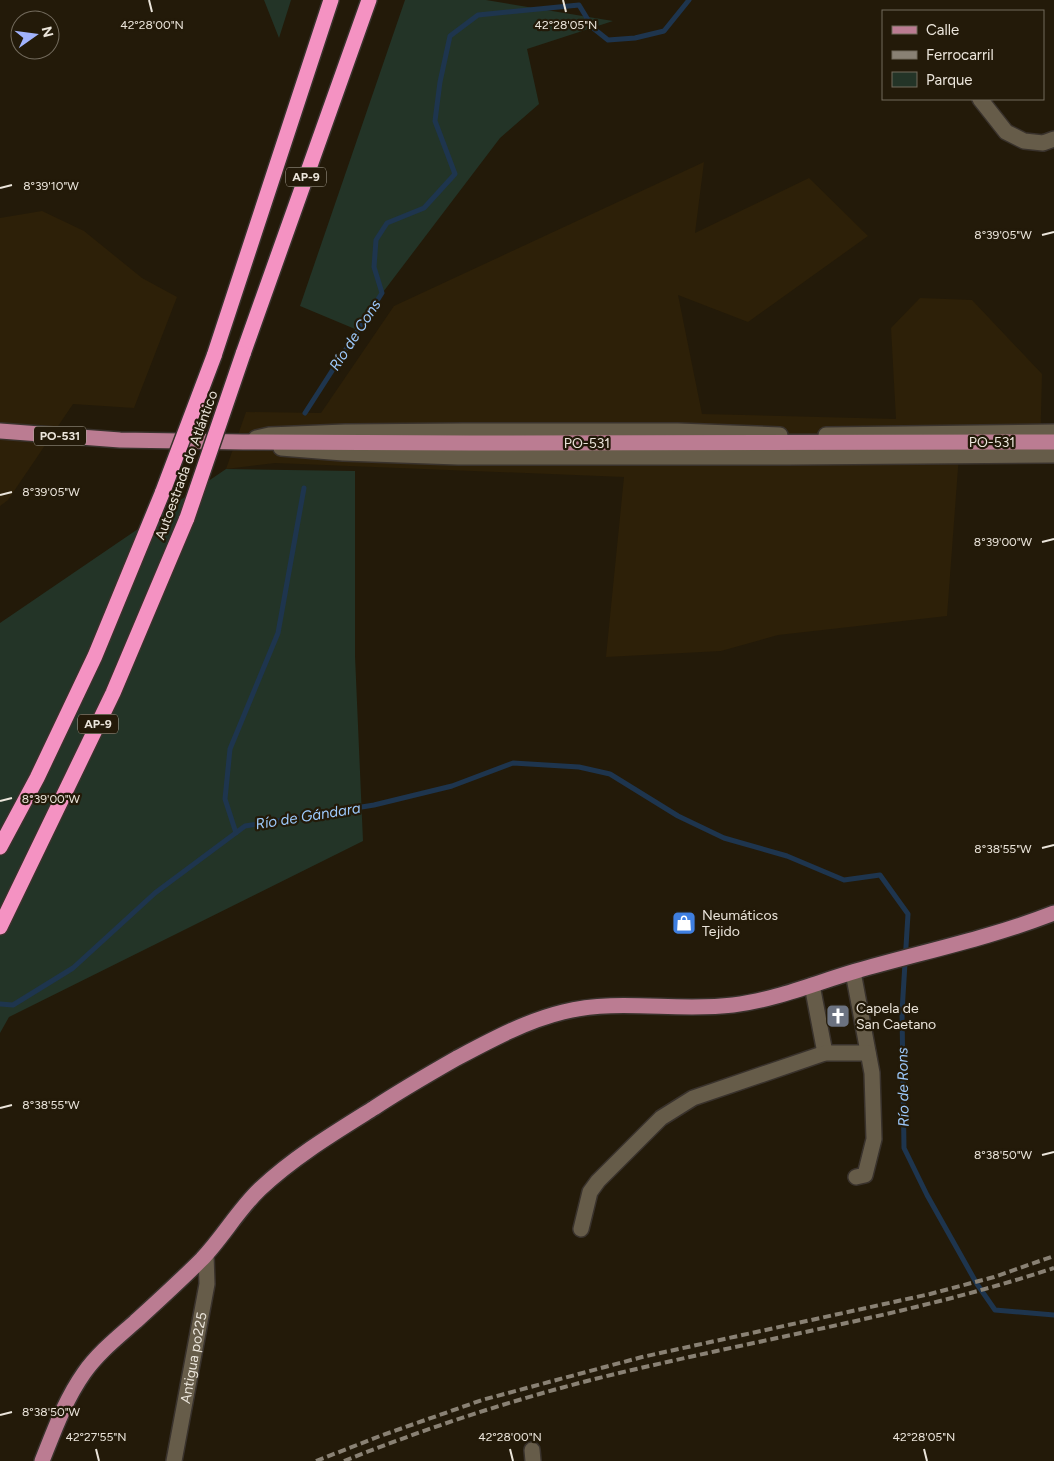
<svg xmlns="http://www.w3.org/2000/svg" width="1054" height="1461" font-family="Figtree,sans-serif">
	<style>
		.built { fill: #2d2008 }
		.green { fill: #233427 }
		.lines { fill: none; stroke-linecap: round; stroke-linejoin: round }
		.stream { stroke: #1e354e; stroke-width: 5 }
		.minor-casing { stroke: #39322c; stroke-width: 18 }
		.major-casing { stroke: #39322c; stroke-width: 18 }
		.highway-casing { stroke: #39322c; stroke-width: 18 }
		.minor { stroke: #665c49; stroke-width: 15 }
		.major { stroke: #bb7c92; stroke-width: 15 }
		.highway { stroke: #f492c2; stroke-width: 15 }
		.rail { stroke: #898174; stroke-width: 4; stroke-dasharray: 8 4; stroke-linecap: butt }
		.highway-bridge-casing { stroke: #39322c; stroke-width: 18; stroke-linecap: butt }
		.highway-bridge { stroke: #f492c2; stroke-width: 15 }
		.ticks { fill: none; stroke: #ebe5db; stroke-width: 2 }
		.labels { text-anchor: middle; stroke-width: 4.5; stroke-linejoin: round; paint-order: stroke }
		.shield { fill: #231a09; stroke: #afa89c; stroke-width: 1 }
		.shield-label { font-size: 12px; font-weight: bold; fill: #ebe5db }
		.street-label { font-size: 14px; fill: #ebe5db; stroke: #231a09 }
		.poi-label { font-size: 14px; fill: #ebe5db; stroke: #231a09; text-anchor: start }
		.water-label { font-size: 15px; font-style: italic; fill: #9dc9fb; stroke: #231a09 }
		.ticks-label { font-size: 12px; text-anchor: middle; fill: #ebe5db; stroke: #231a09; stroke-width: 4.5; stroke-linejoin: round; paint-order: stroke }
	</style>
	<rect width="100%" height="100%" fill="#231a09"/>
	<!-- built -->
	<path class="built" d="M704 162 695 233 809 178 868 236 748 322 678 295 702 414 896 419 891 328 920 298 972 300 1042 374 1040 455H959L947 616 778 635 721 651 606 657 624 477 275 463 226 469 246 412 321 413 394 306Z
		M42 211 84 231 142 278 177 297 134 408 73 404 8 500 0 506V218Z"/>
	<!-- green -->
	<path class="green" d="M264 0H291L279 38Z
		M405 0H486L613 21 527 49 539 104 500 138 355 329 300 306Z
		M226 469 355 471V656L363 841 9 1017 0 1033V623Z"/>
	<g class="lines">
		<!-- stream -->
		<path class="stream" d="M305 413 382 293 374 267 376 240 387 223 424 208 455 174 435 121 440 82 450 36 478 15 579 5 593 28 608 40 635 38 664 31 689 0
			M236 833 225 799 230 749 278 633 304 488
			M0 1004 13 1005 73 968 155 893 245 826 374 805 452 786 513 763 579 767 610 774 678 816 724 838 787 856 844 880 880 875 908 914 902 1012 904 1148 927 1195 977 1284 995 1310 1054 1315"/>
		<!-- minor casing -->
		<g class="minor-casing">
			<g id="minor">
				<path d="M980 99 1006 132 1024 141 1043 143 1054 139"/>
				<path d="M826 435 1054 432"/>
				<path d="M256 438 269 435 345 432 463 431H678L780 435"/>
				<path d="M281 448 343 453 458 457H790L1054 455"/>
				<path d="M853 972 872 1073 874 1139 865 1175 856 1177"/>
				<path d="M812 985 825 1053"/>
				<path d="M581 1229 590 1192 598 1181 661 1118 693 1098 825 1053H868"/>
				<path d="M532 1450 533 1461"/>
				<path id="s1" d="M174 1461 207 1284 206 1255"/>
			</g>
		</g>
		<!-- major casing -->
		<g class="major-casing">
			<path id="major" d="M0 431 120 440 243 442 470 443 1054 442
				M42 1461C54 1431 65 1400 84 1373 98 1353 117 1338 135 1322 158 1301 180 1281 202 1259 223 1237 238 1210 260 1189 294 1157 334 1133 374 1108 401 1090 429 1074 457 1058 491 1040 526 1021 563 1012 618 998 676 1012 733 1005 775 1000 815 983 856 971 922 952 990 938 1054 913"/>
		</g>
		<!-- highway casing -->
		<g class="highway-casing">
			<path id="highway" d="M243 354 369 0
				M214 356 331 0
				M0 847 37 778 95 656 163 491
				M0 927 113 693 187 518"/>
		</g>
		<!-- minor -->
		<use href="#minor" class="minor"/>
		<!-- major -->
		<use href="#major" class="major"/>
		<!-- highway -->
		<use href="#highway" class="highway"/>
		<!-- rail -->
		<path class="rail" d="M316 1461 380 1436 482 1400 642 1357 930 1294 994 1277 1054 1256
			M344 1461C444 1421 549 1388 654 1365 788 1334 924 1311 1054 1268"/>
		<!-- highway-bridge casing -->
		<g class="highway-bridge-casing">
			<path id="highway-bridge" d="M163 491 214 356
				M187 518 243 354"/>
		</g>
		<!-- highway-bridge -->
		<use href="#highway-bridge" class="highway-bridge"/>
	</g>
	<!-- ticks -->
	<path class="ticks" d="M149 0 152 12M563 0 566 12M0 188 12 185M1042 235 1054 232M0 495 12 492M1042 542 1054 539M0 801 12 798M1042 848 1054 845M0 1108 12 1105M1042 1155 1054 1152M0 1415 12 1412M96 1449 99 1461M510 1449 513 1461M924 1449 927 1461"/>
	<!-- icons -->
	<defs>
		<g id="shop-square" transform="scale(1.25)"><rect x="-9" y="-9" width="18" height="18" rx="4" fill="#3f7fe0" stroke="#231a09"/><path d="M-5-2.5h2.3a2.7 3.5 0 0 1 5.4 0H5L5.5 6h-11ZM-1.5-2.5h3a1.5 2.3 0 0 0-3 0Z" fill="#fff"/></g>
		<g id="church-square" transform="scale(1.25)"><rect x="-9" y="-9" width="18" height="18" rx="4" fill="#6b7280" stroke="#231a09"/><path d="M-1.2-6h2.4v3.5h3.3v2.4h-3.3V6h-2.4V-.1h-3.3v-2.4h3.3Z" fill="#fff"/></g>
	</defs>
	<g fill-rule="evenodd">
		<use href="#shop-square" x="684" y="923"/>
		<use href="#church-square" x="838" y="1016"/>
	</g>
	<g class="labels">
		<!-- shield labels -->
		<g class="shield">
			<rect x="286" y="167.5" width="40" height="19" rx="4"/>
			<rect x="34" y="426.5" width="52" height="19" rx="4"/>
			<rect x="78" y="714.5" width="40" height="19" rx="4"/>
		</g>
		<g class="shield-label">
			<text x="306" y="181">AP-9</text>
			<text x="60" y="440">PO-531</text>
			<text x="98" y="728">AP-9</text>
		</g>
		<!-- street labels -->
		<g class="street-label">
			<text x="992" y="447">PO-531</text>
			<text x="587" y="448">PO-531</text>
			<text transform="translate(186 465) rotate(-70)" y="5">Autoestrada do Atlántico</text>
			<text dy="5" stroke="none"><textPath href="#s1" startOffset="105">Antigua po225</textPath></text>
		</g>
		<!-- poi labels -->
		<g class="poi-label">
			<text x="702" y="920">Neumáticos<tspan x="702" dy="16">Tejido</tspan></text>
			<text x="856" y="1013">Capela de<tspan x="856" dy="16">San Caetano</tspan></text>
		</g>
		<!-- water labels -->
		<g class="water-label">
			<text transform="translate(355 335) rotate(-57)" y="5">Río de Cons</text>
			<text transform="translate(308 816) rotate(-9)" y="5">Río de Gándara</text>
			<text transform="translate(903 1087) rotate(-91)" y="5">Río de Rons</text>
		</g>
	</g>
	<g class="ticks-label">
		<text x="152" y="29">42°28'00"N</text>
		<text x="566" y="29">42°28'05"N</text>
		<text x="51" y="190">8°39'10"W</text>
		<text x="1003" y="239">8°39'05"W</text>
		<text x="51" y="496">8°39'05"W</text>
		<text x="1003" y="546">8°39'00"W</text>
		<text x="51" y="803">8°39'00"W</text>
		<text x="1003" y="853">8°38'55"W</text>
		<text x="51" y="1109">8°38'55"W</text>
		<text x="1003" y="1159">8°38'50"W</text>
		<text x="51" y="1416">8°38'50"W</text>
		<text x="96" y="1441">42°27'55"N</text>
		<text x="510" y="1441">42°28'00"N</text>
		<text x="924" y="1441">42°28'05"N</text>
	</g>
	<!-- legend -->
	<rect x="882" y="10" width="162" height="90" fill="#231a09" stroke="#736b5d"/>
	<rect x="892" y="26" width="25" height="8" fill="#bb7c92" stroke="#736b5d"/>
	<text x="926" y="35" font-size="15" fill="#ebe5db">Calle</text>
	<rect x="892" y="51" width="25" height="8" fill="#898174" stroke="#736b5d"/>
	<text x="926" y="60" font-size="15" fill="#ebe5db">Ferrocarril</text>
	<rect x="892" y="72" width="25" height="15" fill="#233427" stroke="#736b5d"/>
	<text x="926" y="85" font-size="15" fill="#ebe5db">Parque</text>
	<!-- north arrow -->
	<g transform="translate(35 35) rotate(76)"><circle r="24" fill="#231a09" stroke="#736b5d"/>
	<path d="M0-4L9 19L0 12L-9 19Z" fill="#a1b3fd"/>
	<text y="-8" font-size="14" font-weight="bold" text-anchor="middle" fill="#ebe5db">N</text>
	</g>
</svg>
